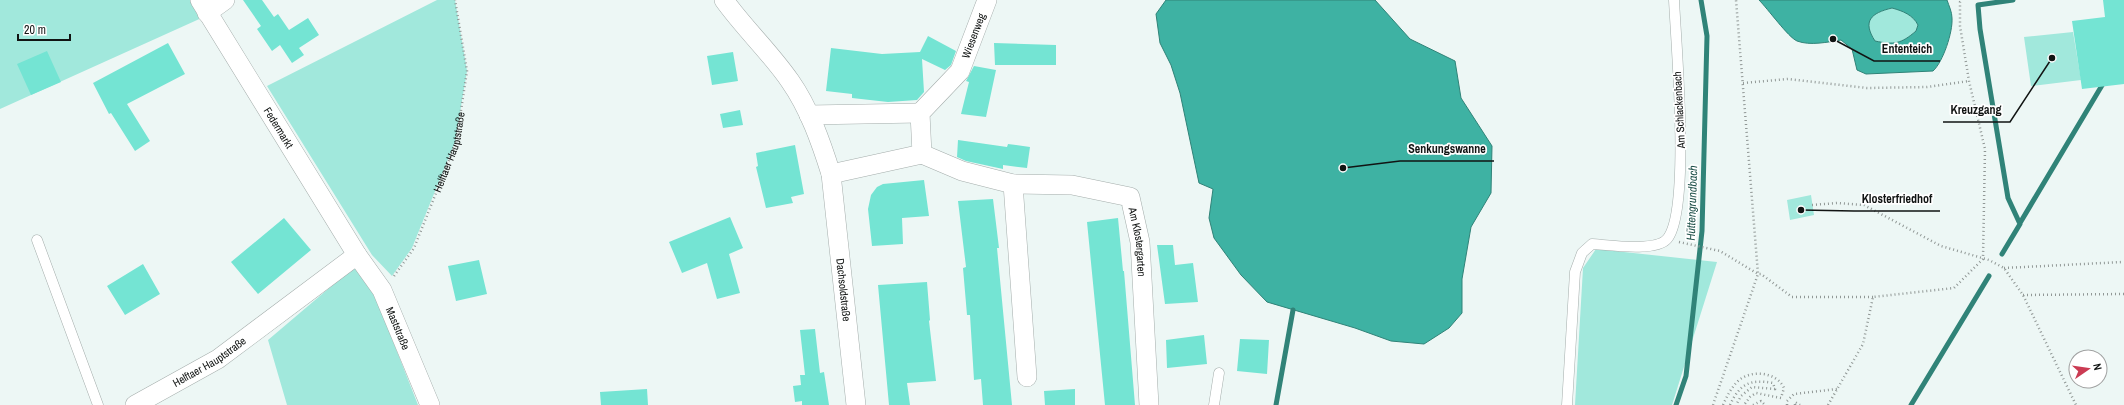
<svg xmlns="http://www.w3.org/2000/svg" width="2124" height="405" font-family="'Archivo Narrow',sans-serif">
	<style>
		.green { fill: #a1e8dc }
		.water { fill: #3eb2a3; stroke: #308378; fill-rule: evenodd }
		.lines { fill: none; stroke-linecap: round; stroke-linejoin: round }
		.stream { stroke: #308378; stroke-width: 5 }
		.building { fill: #74e4d3 }
		.service-casing { stroke: #a4adab; stroke-width: 11 }
		.minor-casing { stroke: #a4adab; stroke-width: 20 }
		.path { stroke: #919896; stroke-width: 2.5; stroke-dasharray: 1 3; stroke-linecap: butt }
		.service { stroke: #fff; stroke-width: 10 }
		.minor { stroke: #fff; stroke-width: 19 }
		.labels { text-anchor: middle; stroke-width: 3.5; stroke-linejoin: round; paint-order: stroke }
		.street-label { font-size: 11px; fill: #111413; stroke: #fff }
		.water-label { font-size: 12px; font-style: italic; fill: #22534c; stroke: #fff }
		.leader { fill: none; stroke: #111413; stroke-width: 1.5 }
		.callout-dot { fill: #111413; stroke: #fff; stroke-width: 1.5 }
		.callout-label { font-size: 12px; text-anchor: middle; font-weight: bold; fill: #111413; stroke: #fff; stroke-width: 3.5; stroke-linejoin: round; paint-order: stroke }
	</style>
	<rect width="100%" height="100%" fill="#edf7f5"/>
	<!-- green -->
	<path class="green" d="M0 0H196L206 16 0 109Z
		M437 0H455L467 71 455 142 412 248 392 276 372 255 267 86Z
		M1892 8C1903 11 1913 15 1918 25L1916 31C1900 44 1895 45 1875 41 1862 20 1871 13 1892 8Z
		M2073 32 2081 80 2031 86 2024 37Z
		M1811 195 1814 215 1790 220 1787 200Z
		M1596 249 1717 262 1672 405H1575L1583 268Z
		M354 267 376 298 418 405H287L268 340Z"/>
	<!-- water -->
	<path class="water" d="M1166 0H1375L1410 39 1455 61 1461 98 1492 146 1491 193 1471 227 1462 279V313L1449 328 1424 344 1391 341 1355 328 1267 302 1241 275 1214 238 1209 218 1213 189 1199 183 1180 93 1171 65 1160 43 1156 14Z
		M1759 0H1947C1949 6 1952 12 1952 18 1953 32 1943 62 1933 71L1866 74 1857 70 1852 49 1841 40C1828 42 1810 46 1797 41 1788 37 1768 9 1759 0ZM1892 8C1903 11 1913 15 1918 25L1916 31C1901 44 1894 45 1875 41 1862 21 1871 13 1892 8Z"/>
	<g class="lines">
		<!-- stream -->
		<path class="stream" d="M2020 223 2104 82
			M2002 254 2020 224 2008 198 1980 29 1978 5 2013 0
			M1276 405 1293 310
			M1676 405 1686 376 1702 231 1707 36 1701 0
			M1911 405 1989 276"/>
	</g>
	<!-- building -->
	<path class="building" d="M243 0H262L274 17 278 14 289 30 308 18 319 35 299 48 304 55 292 63 280 45 272 51 257 29 261 26Z
		M2103 0H2124V84L2082 89 2072 21 2105 17Z
		M928 36 956 51 951 65 945 70 922 59 924 92 917 100 888 102 852 98V94L826 91 831 48 882 54 920 52Z
		M168 43 185 74 127 104 150 141 135 151 111 113 109 114 93 83Z
		M994 43 1056 45V65H995Z
		M47 51 61 82 31 95 17 64Z
		M733 52 738 81 712 85 707 56Z
		M974 66 996 70 986 117 961 114 969 82 966 81Z
		M740 110 743 125 723 128 720 114Z
		M958 140 1007 147 1008 144 1030 147 1027 168 1003 165V169L966 161 957 157Z
		M795 145 804 194 791 197 793 203 766 208 756 167 758 166 756 153Z
		M924 180 929 216 902 218 903 244 872 246 868 209 871 195 877 187 883 184Z
		M993 199 999 248H997L1012 405H983L981 379 974 380 970 315H967L963 268 966 267 958 201Z
		M730 217 743 248 729 254 740 293 717 299 707 263 682 273 669 242Z
		M284 218 311 250 258 294 231 262Z
		M1118 218 1123 271H1124L1135 405H1105L1087 222Z
		M1157 245H1173L1175 265 1193 263 1198 302 1165 304Z
		M479 260 487 294 456 301 448 266Z
		M143 264 160 294 125 315 107 286Z
		M927 282 930 320 929 321 936 381 907 383 910 405H889L878 285Z
		M815 329 820 373 824 372 829 405H802V401L795 402 793 386 801 385 800 375H805L800 330Z
		M1204 335 1207 364 1167 368 1166 340Z
		M1240 339 1269 340 1267 374 1237 371Z
		M647 389 648 405H601L600 392Z
		M1075 389V405H1045L1044 391Z"/>
	<g class="lines">
		<!-- service casing -->
		<g class="service-casing">
			<path id="service" d="M37 240 98 405
				M1214 405 1219 373
				M1567 405 1575 272 1582 253 1592 244C1609 245 1656 252 1667 239 1691 211 1676 43 1674 0"/>
		</g>
		<!-- minor casing -->
		<g class="minor-casing">
			<g id="minor">
				<path id="s2" d="M200 0 357 255 382 290 430 405"/>
				<path id="s3" d="M724 0C744 28 770 52 790 81 809 108 821 142 831 174L856 405"/>
				<path d="M207 13 225 0"/>
				<path d="M809 115 920 113"/>
				<path id="s4" d="M922 154 962 171 1013 184 1072 185 1130 197 1140 242 1149 405"/>
				<path id="s5" d="M831 174 922 154 920 113 960 71 987 0"/>
				<path d="M1013 184 1027 377"/>
				<path id="s6" d="M135 405 218 359 357 255"/>
			</g>
		</g>
		<!-- path -->
		<g class="path">
			<path d="M1743 83 1788 79 1867 88 1927 87 1969 81"/>
			<path d="M1812 205 1837 203 1864 205 1941 246 1989 260 2004 268 2023 295 2076 405"/>
			<path d="M1679 242 1720 251 1758 274H1761L1792 297H1873"/>
			<path d="M2004 268 2123 262"/>
			<path id="s1" d="M394 276 414 248 456 143 467 71 455 0"/>
			<path d="M2023 295 2124 294"/>
			<path d="M1713 405 1758 274 1736 0"/>
			<path d="M1723 405C1727 396 1731 388 1738 381 1751 369 1777 372 1784 388L1781 398 1756 393 1750 397 1744 405"/>
			<path d="M1730 405C1740 383 1751 379 1773 383L1775 389 1752 387 1741 396 1736 405"/>
			<path d="M1753 405 1761 401 1765 405"/>
			<path d="M1787 405V401L1794 394 1837 389"/>
			<path d="M1795 405V402L1800 405"/>
			<path d="M1828 405 1863 344 1873 297 1954 288 1983 259 1985 149 1969 81 1960 26V2L1962 0"/>
		</g>
		<!-- service -->
		<use href="#service" class="service"/>
		<!-- minor -->
		<use href="#minor" class="minor"/>
	</g>
	<g class="labels">
		<!-- street labels -->
		<g class="street-label">
			<text dy="4" stroke="none"><textPath href="#s5" startOffset="230">Wiesenweg</textPath></text>
			<text transform="translate(1679 110) rotate(-93)" y="4">Am Schlackenbach</text>
			<text dy="4" stroke="none"><textPath href="#s2" startOffset="150">Federmarkt</textPath></text>
			<text dy="4" stroke="none"><textPath href="#s1" startOffset="137">Helftaer Hauptstraße</textPath></text>
			<text dy="4" stroke="none"><textPath href="#s4" startOffset="260">Am Klostergarten</textPath></text>
			<text dy="4" stroke="none"><textPath href="#s3" startOffset="323">Dachsoldstraße</textPath></text>
			<text dy="4" stroke="none"><textPath href="#s2" startOffset="384">Maststraße</textPath></text>
			<text dy="4" stroke="none"><textPath href="#s6" startOffset="86">Helftaer Hauptstraße</textPath></text>
		</g>
		<!-- water labels -->
		<g class="water-label">
			<text transform="translate(1692 203) rotate(-88)" y="4">Hüttengrundbach</text>
		</g>
	</g>
	<!-- callouts -->
	<path class="leader" d="M1833 39L1874 61H1940M2052 58L2010 122H1943M1343 168L1400 161H1494M1801 210L1854 211H1940"/>
	<g class="callout-dot">
		<circle cx="1833" cy="39" r="4"/>
		<circle cx="2052" cy="58" r="4"/>
		<circle cx="1343" cy="168" r="4"/>
		<circle cx="1801" cy="210" r="4"/>
	</g>
	<g class="callout-label">
		<text x="1907" y="53">Ententeich</text>
		<text x="1976" y="114">Kreuzgang</text>
		<text x="1447" y="153">Senkungswanne</text>
		<text x="1897" y="203">Klosterfriedhof</text>
	</g>
	<!-- north arrow -->
	<g transform="translate(2088 369) rotate(77)"><circle r="19" fill="#ffffff" stroke="#a0a1a1"/>
	<path d="M0-3L7 15L0 10L-7 15Z" fill="#cb3b53"/>
	<text y="-6" font-size="11" font-weight="bold" text-anchor="middle" fill="#111413">N</text>
	</g>
	<!-- scale -->
	<path d="M18 34v6h52v-6" fill="none" stroke="#111413" stroke-width="2"/>
	<text x="24" y="34" font-size="12" fill="#111413" stroke="#ffffff" stroke-width="3" paint-order="stroke">20 m</text>
</svg>
